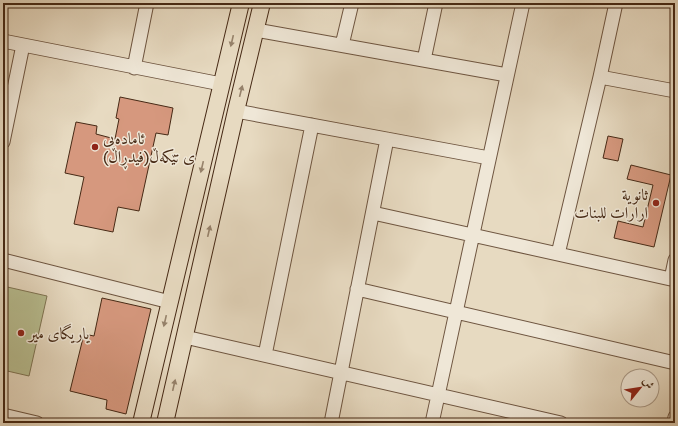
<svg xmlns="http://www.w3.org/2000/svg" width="678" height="426" font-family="'IM FELL DW Pica',Amiri,serif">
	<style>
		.green { fill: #b8be91; stroke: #7f7453 }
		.building { fill: #d6987e; stroke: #462915 }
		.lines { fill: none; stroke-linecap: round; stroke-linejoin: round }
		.minor-casing { stroke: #6e5540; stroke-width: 15 }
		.major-casing { stroke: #462915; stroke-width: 18 }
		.minor { stroke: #efe7d7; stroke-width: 13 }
		.major { stroke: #e7dac1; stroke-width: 16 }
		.oneway { fill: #96826b }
		.poi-dot { fill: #8f2418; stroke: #efe7d7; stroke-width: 1.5 }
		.labels { text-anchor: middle; stroke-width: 3; stroke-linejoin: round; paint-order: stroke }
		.poi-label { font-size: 16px; fill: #462915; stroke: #efe7d7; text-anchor: start }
	</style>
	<rect width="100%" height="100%" fill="#e7dac1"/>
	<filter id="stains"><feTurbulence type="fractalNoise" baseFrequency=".005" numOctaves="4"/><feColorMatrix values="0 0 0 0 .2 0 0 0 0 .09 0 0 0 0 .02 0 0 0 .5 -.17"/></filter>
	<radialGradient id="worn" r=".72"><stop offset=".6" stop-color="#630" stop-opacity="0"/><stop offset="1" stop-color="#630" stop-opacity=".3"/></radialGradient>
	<!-- green -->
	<path class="green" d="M3 286 47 296 29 376 3 370Z"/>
	<!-- building -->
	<path class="building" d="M120 97 173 108 168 135 156 133 139 211 118 207 113 232 74 224 84 177 65 173 76 122 97 126 96 134 115 139 119 119 116 118Z
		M608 136 623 139 618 161 603 158Z
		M631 165 671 175 654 247 614 238 618 221 643 227 653 185 627 179Z
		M102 298 151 309 126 414 106 409 107 400 70 391 84 334 94 336Z"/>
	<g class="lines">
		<!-- minor casing -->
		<g class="minor-casing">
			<path id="minor" d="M256 30 507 75
				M3 41 221 84
				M342 45 352 3
				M424 60 436 3
				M134 68 147 3
				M600 77 675 91
				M236 111 489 158
				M3 142 23 45
				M373 213 675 280
				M558 254 600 77 616 3
				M3 260 170 302
				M671 279 675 260
				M357 289 675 363
				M185 337 561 423
				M265 355 312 125
				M3 415 37 423
				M331 423 387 139
				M432 423 523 3
				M674 423 675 417"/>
		</g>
		<!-- major casing -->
		<g class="major-casing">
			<path id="major" d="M141 423 241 3
				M165 423 236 111 262 3"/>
		</g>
		<!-- minor -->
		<use href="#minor" class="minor"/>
		<!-- major -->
		<use href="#major" class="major"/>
	</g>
	<!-- one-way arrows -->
	<defs><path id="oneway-solid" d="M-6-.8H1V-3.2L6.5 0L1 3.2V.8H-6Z"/></defs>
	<g class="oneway">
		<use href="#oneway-solid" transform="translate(232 41) rotate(103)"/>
		<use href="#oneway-solid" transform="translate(241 91) rotate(-76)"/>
		<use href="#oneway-solid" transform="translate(202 167) rotate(103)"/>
		<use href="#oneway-solid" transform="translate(209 231) rotate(-77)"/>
		<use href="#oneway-solid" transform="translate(165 321) rotate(103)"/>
		<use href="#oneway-solid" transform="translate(174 385) rotate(-77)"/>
	</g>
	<!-- markers -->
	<g class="poi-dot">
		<circle cx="95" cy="147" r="4"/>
		<circle cx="656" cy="203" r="4"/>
		<circle cx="21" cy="333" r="4"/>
	</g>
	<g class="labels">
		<!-- poi labels -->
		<g class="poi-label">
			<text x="103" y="144">ئامادەیی<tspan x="103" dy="18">(فیدڕاڵ)ی تێکەڵ</tspan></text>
			<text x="648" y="200" text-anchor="end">ثانوية<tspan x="648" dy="18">ارارات للبنات</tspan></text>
			<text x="29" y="339">یاریگای میر</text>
		</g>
	</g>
	<!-- margin -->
	<rect width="678" height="426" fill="none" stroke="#e7dac1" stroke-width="16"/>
	<rect x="4" y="4" width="670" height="418" fill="none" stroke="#462915" stroke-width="2"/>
	<rect x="8" y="8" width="662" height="410" fill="none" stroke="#462915"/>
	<!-- north arrow -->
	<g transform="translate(640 388) rotate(60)"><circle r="19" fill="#efe7d7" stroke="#ab9b89"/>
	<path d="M0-3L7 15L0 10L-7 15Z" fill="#8f2418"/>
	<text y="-6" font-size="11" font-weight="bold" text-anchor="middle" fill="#462915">ش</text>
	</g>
	<rect width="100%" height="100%" filter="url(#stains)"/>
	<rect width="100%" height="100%" fill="url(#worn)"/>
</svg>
